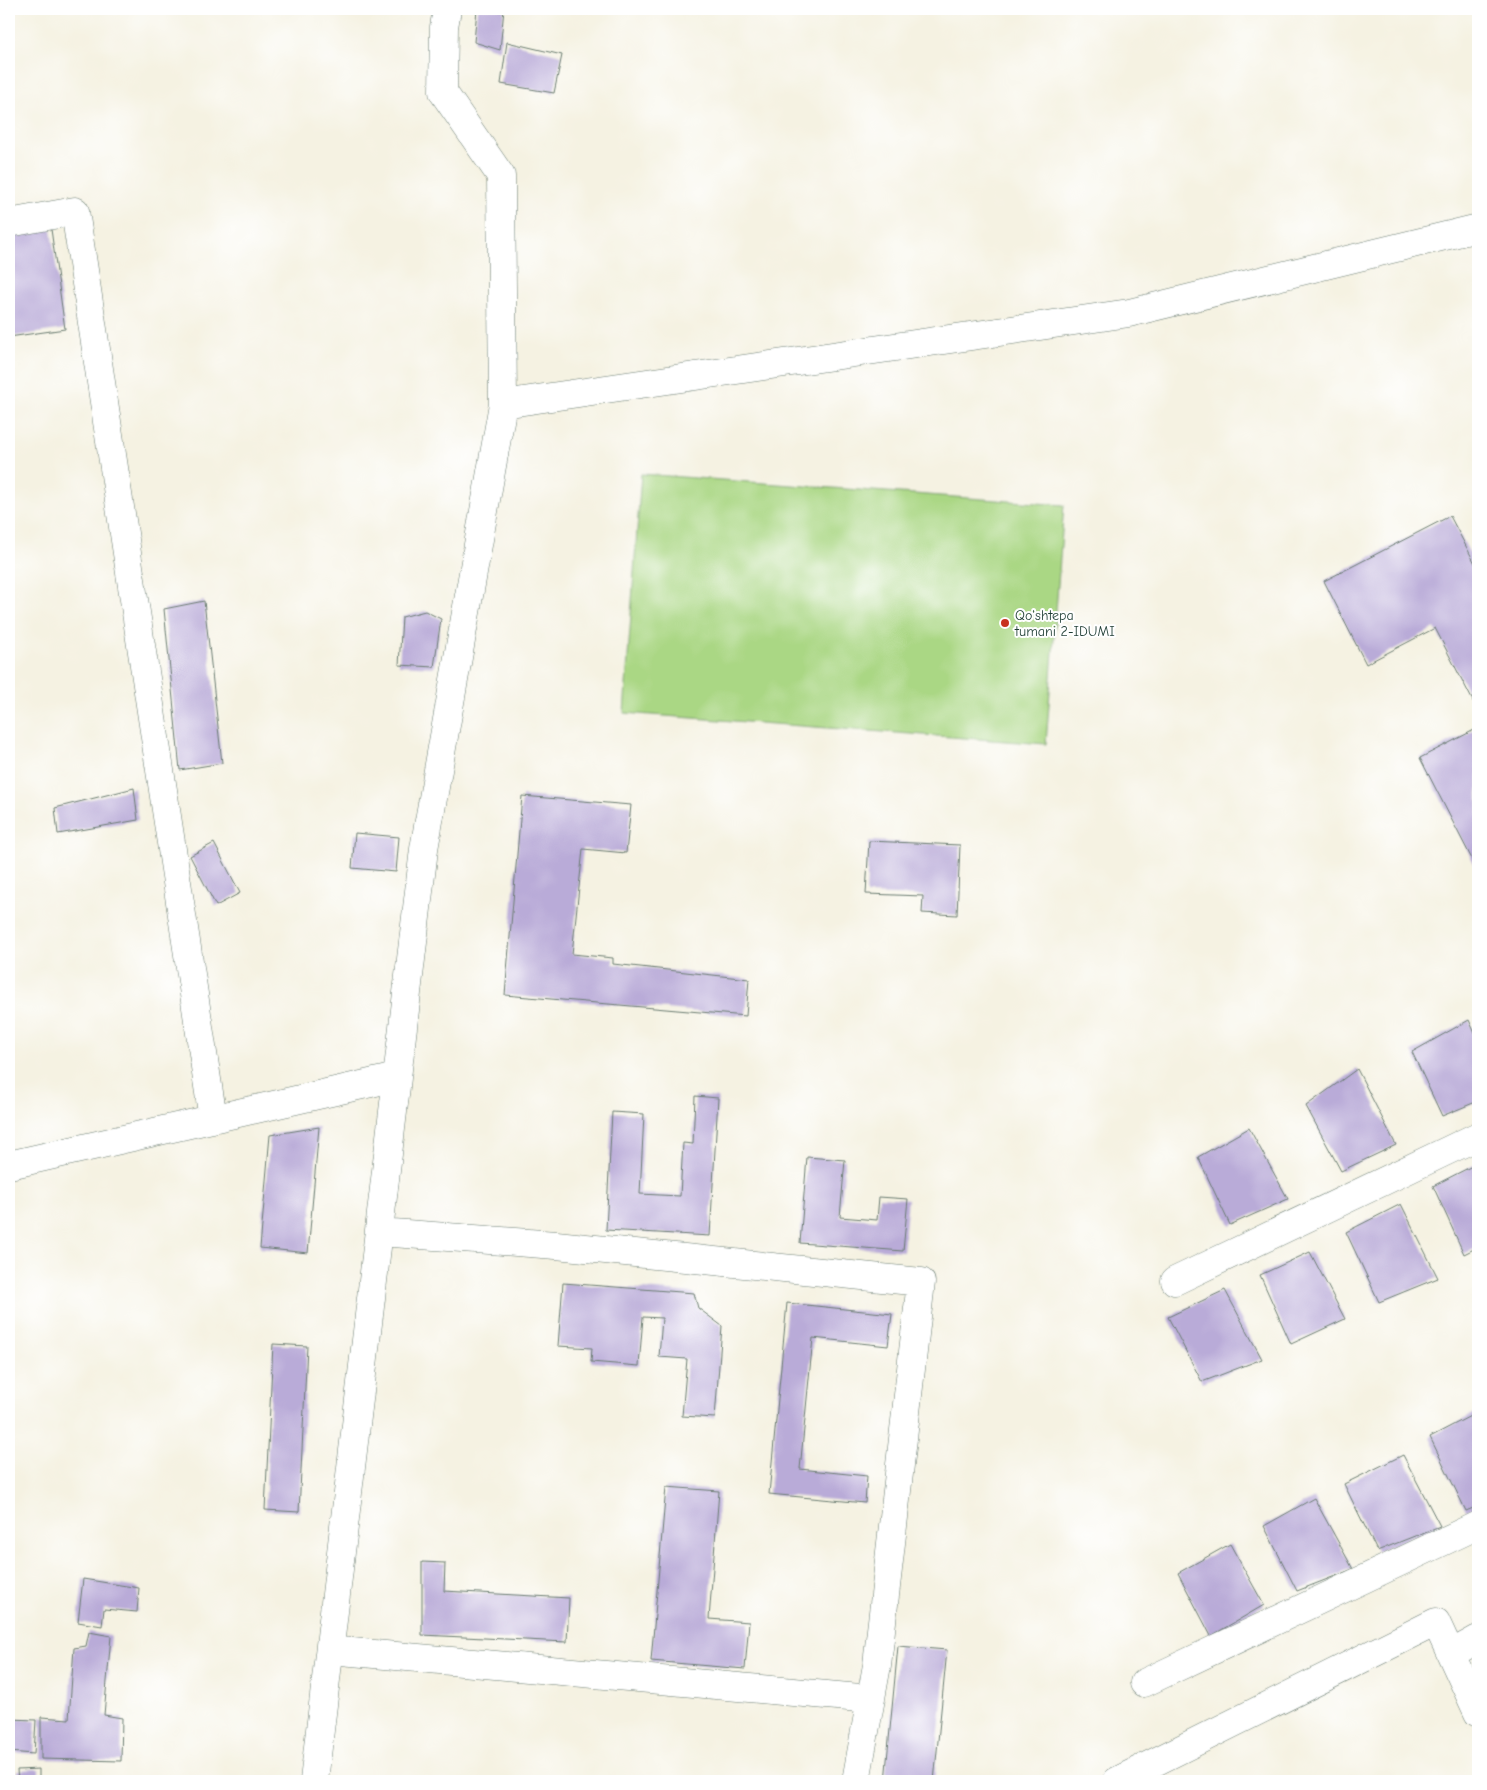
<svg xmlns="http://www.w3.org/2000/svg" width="1487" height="1790" font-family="'Comic Neue',sans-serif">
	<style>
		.green { fill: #aad784; stroke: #648a5c }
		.building { fill: #b9abd8 }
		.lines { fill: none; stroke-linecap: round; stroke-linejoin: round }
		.minor-casing { stroke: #6a7c71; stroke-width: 29 }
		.minor { stroke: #fff; stroke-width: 28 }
		.poi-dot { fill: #c8321e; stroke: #fff; stroke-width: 2 }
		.labels { text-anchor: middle; stroke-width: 4; stroke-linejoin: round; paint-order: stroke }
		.poi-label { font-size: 14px; fill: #1f3d34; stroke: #fff; text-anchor: start }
	</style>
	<rect width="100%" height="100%" fill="#fff"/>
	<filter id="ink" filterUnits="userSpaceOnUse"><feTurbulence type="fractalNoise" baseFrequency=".02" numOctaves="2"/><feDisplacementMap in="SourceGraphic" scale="10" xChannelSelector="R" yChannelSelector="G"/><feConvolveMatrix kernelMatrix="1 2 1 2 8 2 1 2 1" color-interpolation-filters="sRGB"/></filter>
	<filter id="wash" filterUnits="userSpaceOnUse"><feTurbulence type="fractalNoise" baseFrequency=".0096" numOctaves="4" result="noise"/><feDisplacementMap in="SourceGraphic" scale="20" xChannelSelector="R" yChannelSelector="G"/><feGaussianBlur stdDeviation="1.12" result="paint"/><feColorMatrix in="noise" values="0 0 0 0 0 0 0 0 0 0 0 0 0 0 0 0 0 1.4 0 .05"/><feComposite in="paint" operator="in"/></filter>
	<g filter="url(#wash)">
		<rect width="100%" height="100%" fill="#f5f2e2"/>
		<!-- green -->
		<path class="green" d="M641 474 1064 505 1046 744 624 713Z"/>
		<g id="blocks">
			<!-- building -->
			<path class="building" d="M477 9H504L500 50 474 42Z
				M507 42 562 55 554 93 501 84Z
				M50 222 65 329 9 337V303H11L9 228Z
				M1450 516 1478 569V702L1475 705 1435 628 1366 664 1324 581Z
				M204 601 222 763 180 770 164 609Z
				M425 611 441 619 434 667 399 665 402 617Z
				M1478 728V864L1475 865 1420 758Z
				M134 788 138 820 58 834 55 808Z
				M522 796 631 805 626 853 583 849 572 954 613 958V964L749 979 746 1016 505 995Z
				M355 833 399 837 396 872 352 868Z
				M869 841 960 845 957 915 922 913 923 896 866 894Z
				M214 843 240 893 216 906 190 856Z
				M1469 1020 1478 1040V1101L1442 1116 1412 1052Z
				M1357 1069 1396 1145 1341 1171 1306 1106Z
				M695 1096 718 1098 710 1236 606 1230 612 1112 644 1114 640 1194 680 1196 683 1143 693 1144Z
				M319 1127 308 1253 260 1248 270 1135Z
				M1249 1128 1288 1199 1230 1225 1198 1157Z
				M807 1157 845 1160 840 1217 877 1220 879 1197 908 1199 903 1251 800 1243Z
				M1478 1163V1247L1464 1254 1433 1186Z
				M1401 1204 1438 1278 1379 1302 1346 1232Z
				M1310 1252 1345 1319 1291 1344 1260 1275Z
				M563 1283 694 1293 698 1308 722 1326 715 1418 682 1416 687 1359 659 1357 662 1318 643 1317 639 1366 591 1362 592 1348 558 1346Z
				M1225 1290 1262 1359 1202 1382 1168 1317Z
				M787 1303 892 1314 888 1346 813 1338 800 1469 867 1476 865 1503 769 1494Z
				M273 1344 307 1346 299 1512 265 1510Z
				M1478 1412V1506L1466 1511 1430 1437Z
				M1403 1455 1440 1526 1377 1551 1344 1484Z
				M666 1487 719 1491 709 1619 749 1622 745 1669 651 1661Z
				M1314 1498 1353 1569 1297 1591 1264 1526Z
				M1230 1544 1264 1605 1211 1636 1178 1573Z
				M422 1562 445 1563 444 1591 569 1598 567 1642 422 1635Z
				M83 1579 139 1588 137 1612 104 1609 102 1626 78 1622Z
				M89 1632 111 1636 104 1715 122 1718 121 1761 41 1759V1717L69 1719 74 1648 86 1646Z
				M898 1646 947 1650 934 1781H885Z
				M9 1719 36 1720 34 1754 9 1752Z
				M39 1769V1781H18L17 1770Z"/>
		</g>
	</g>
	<g filter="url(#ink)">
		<use href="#blocks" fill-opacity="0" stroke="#6a7c71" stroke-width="1"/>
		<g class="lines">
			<!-- minor casing -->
			<g class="minor-casing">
				<path id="minor" d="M447 9 444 27 443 92 501 176 503 404
					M9 223 75 211 213 1119
					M9 1165 397 1077
					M379 1232 556 1245 921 1282 877 1665 856 1781
					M1175 1281 1478 1136
					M330 1650 871 1699
					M1451 1654 1478 1639
					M1144 1683 1478 1525
					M314 1781 424 849 503 404 1129 313 1478 228
					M1117 1781 1436 1622 1478 1713"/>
			</g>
			<!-- minor -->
			<use href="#minor" class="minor"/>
		</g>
	</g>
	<!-- markers -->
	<circle class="poi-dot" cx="1005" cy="623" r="5"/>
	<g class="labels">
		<!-- poi labels -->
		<g class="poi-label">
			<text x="1015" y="620">Qo'shtepa<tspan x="1015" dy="16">tumani 2-IDUMI</tspan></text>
		</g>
	</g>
	<!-- margin -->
	<rect width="1487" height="1790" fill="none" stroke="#fff" stroke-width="30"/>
</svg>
